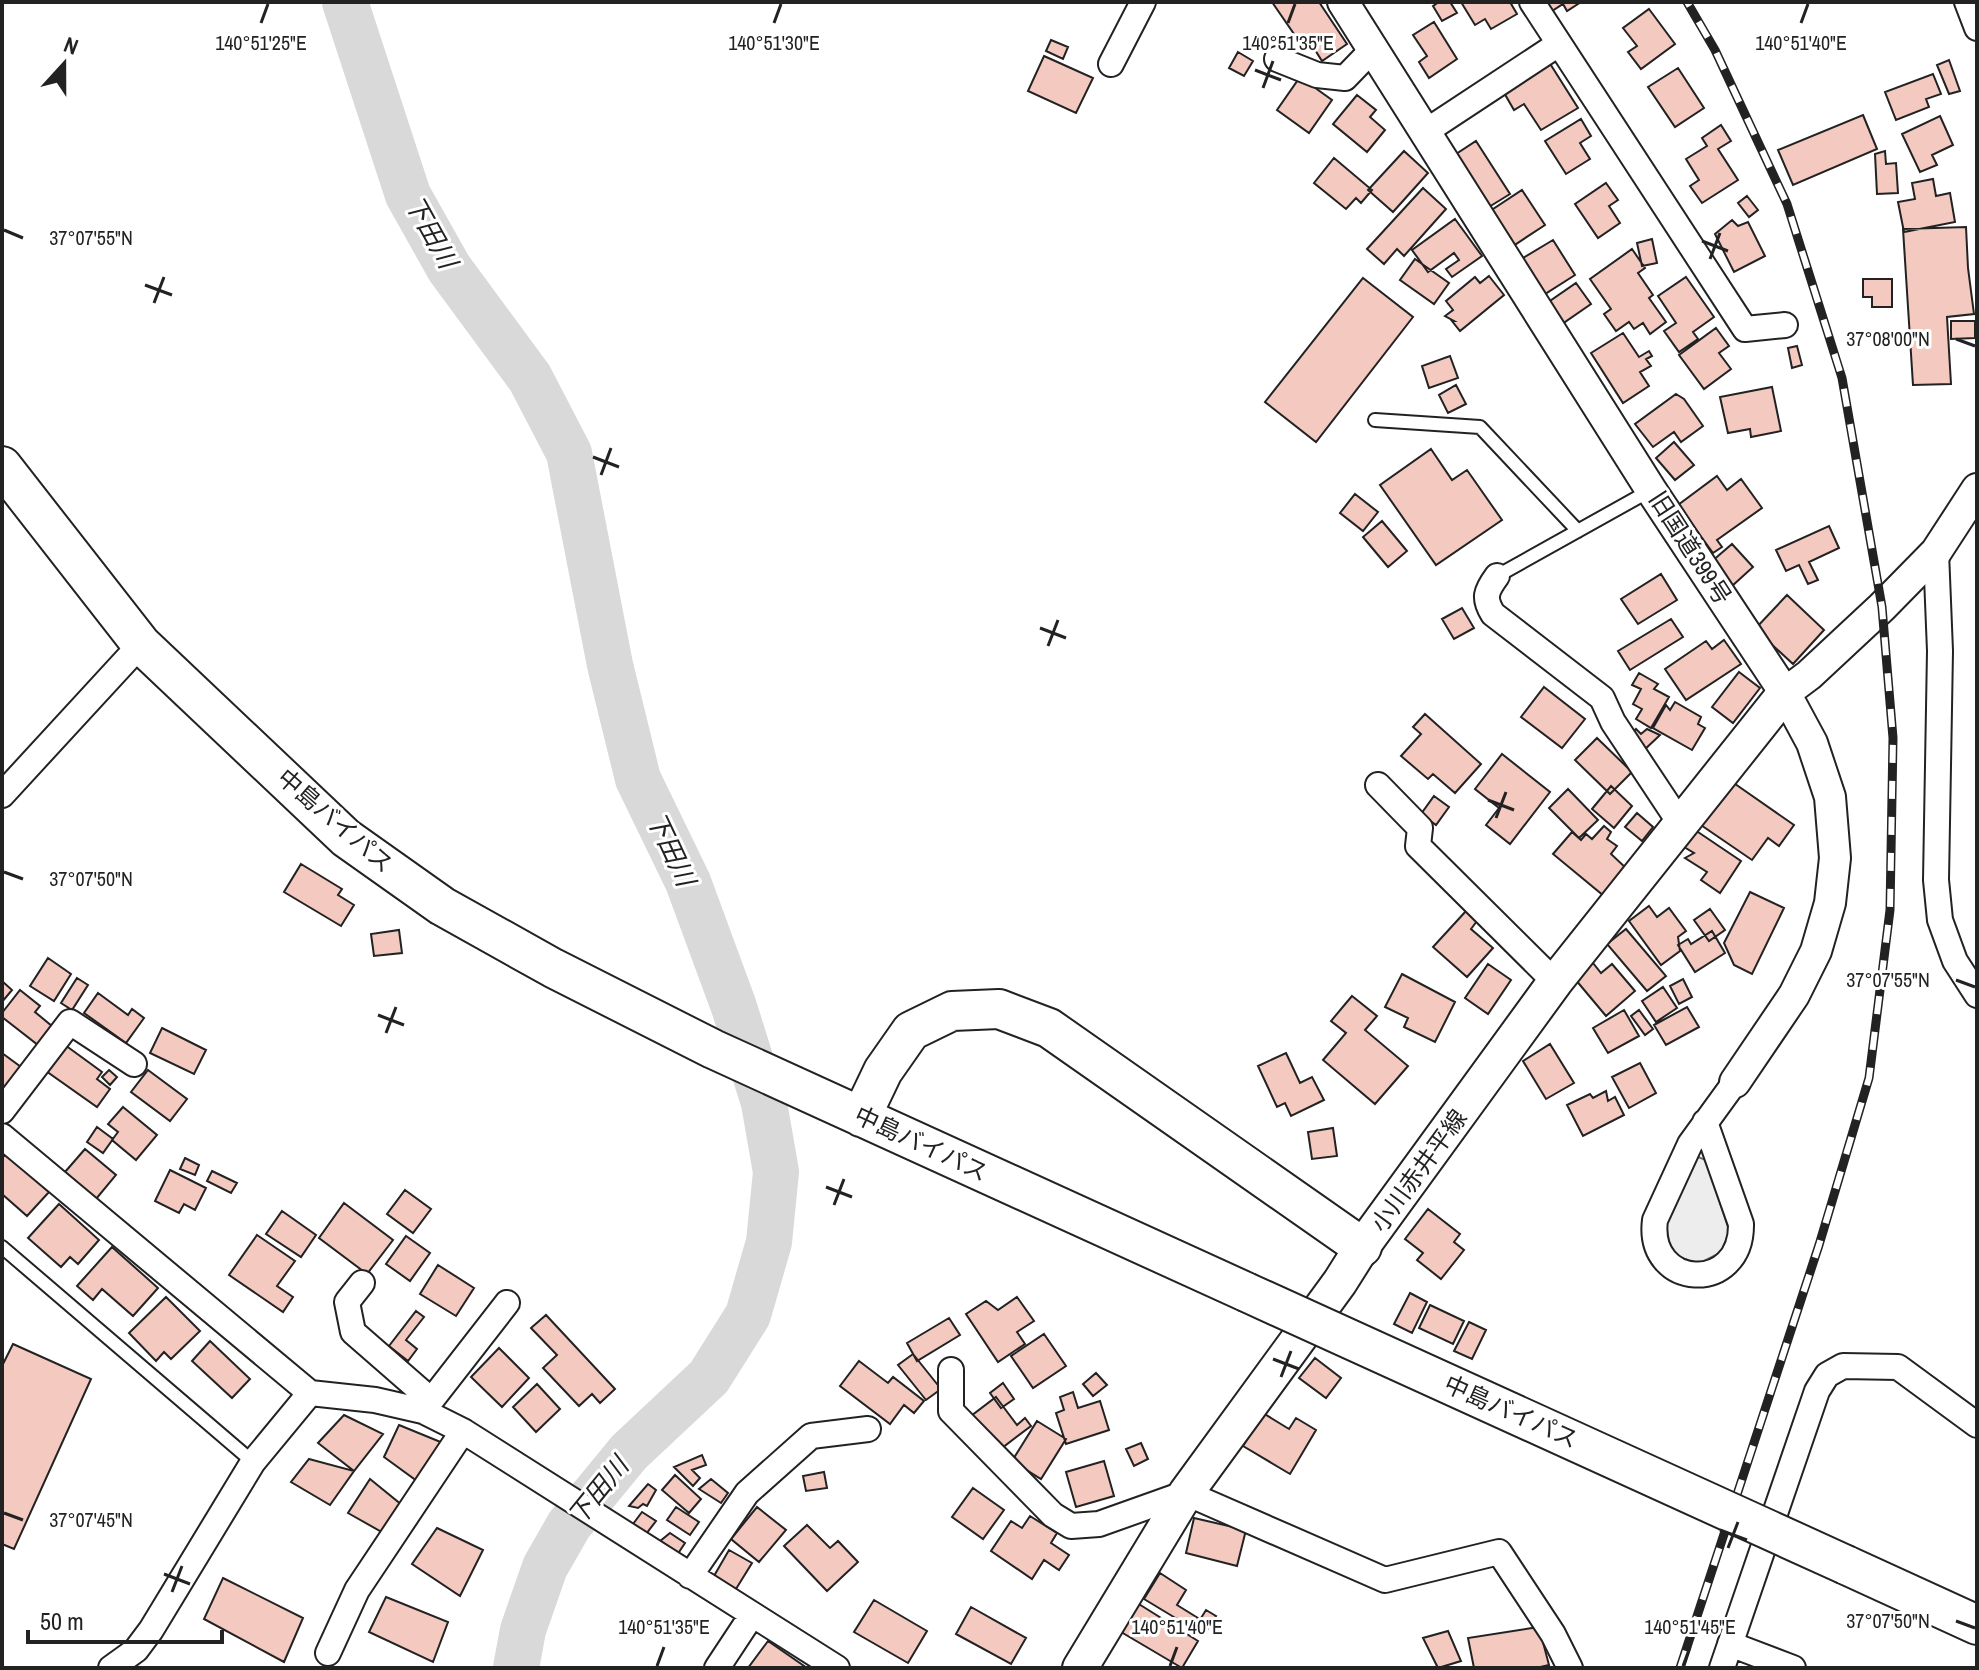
<svg xmlns="http://www.w3.org/2000/svg" width="1979" height="1670" font-family="'Archivo Narrow','Noto Sans JP',sans-serif">
	<style>
		.parking { fill: #ededed; stroke: #6f6f6f; stroke-width: 2 }
		.lines { fill: none; stroke-linecap: round; stroke-linejoin: round }
		.river { stroke: #d9d9d9; stroke-width: 46 }
		.building { fill: #f3c9c0; stroke: #222; stroke-width: 2 }
		.service-casing { stroke: #222; stroke-width: 16 }
		.minor-casing { stroke: #222; stroke-width: 28 }
		.tertiary-casing { stroke: #222; stroke-width: 34 }
		.secondary-casing { stroke: #222; stroke-width: 38 }
		.trunk-casing { stroke: #222; stroke-width: 42 }
		.service { stroke: #fff; stroke-width: 12 }
		.minor { stroke: #fff; stroke-width: 24 }
		.tertiary { stroke: #fff; stroke-width: 30 }
		.secondary { stroke: #fff; stroke-width: 34 }
		.trunk { stroke: #fff; stroke-width: 38 }
		.rail-casing { stroke: #222; stroke-width: 9 }
		.rail { stroke: #fff; stroke-width: 6; stroke-dasharray: 18; stroke-linecap: butt }
		.trunk-bridge-casing { stroke: #222; stroke-width: 42; stroke-linecap: butt }
		.trunk-bridge { stroke: #fff; stroke-width: 38 }
		.ticks { fill: none; stroke: #222; stroke-width: 3 }
		.labels { text-anchor: middle; stroke-width: 6; stroke-linejoin: round; paint-order: stroke }
		.street-label { font-size: 24px; fill: #222; stroke: #fff }
		.water-label { font-size: 26px; font-style: italic; fill: #222; stroke: #fff }
		.ticks-label { font-size: 20px; text-anchor: middle; fill: #222; stroke: #fff; stroke-width: 6; stroke-linejoin: round; paint-order: stroke }
	</style>
	<rect width="100%" height="100%" fill="#fff"/>
	<!-- parking -->
	<path class="parking" d="M1698 1157 1706 1160 1728 1227V1235L1722 1250 1716 1255 1702 1262H1694L1679 1257 1673 1252 1669 1246 1666 1223 1695 1159Z"/>
	<g class="lines">
		<!-- river -->
		<path class="river" d="M345 2 408 195 449 268 530 378 569 453 610 665 638 779 688 882 734 1007 764 1103 776 1172 769 1242 748 1315 709 1377 629 1452 569 1525 545 1567 523 1630 516 1668"/>
	</g>
	<!-- building -->
	<path class="building" d="M1272 2H1319L1347 44 1322 61 1310 42 1303 47Z
		M1439 2H1450L1457 13 1442 21 1433 6Z
		M1461 2H1510L1517 14 1491 29 1485 19 1475 25Z
		M1547 2H1581L1567 11 1563 4 1552 11Z
		M1649 9 1675 44 1641 69 1628 52 1637 46 1623 28Z
		M1434 22 1457 59 1429 78 1419 62 1427 56 1413 35Z
		M1051 40 1068 47 1063 59 1046 51Z
		M1238 52 1253 61 1244 76 1229 68Z
		M1044 56 1093 78 1076 113 1028 91Z
		M1949 60 1960 91 1949 94 1937 65Z
		M1549 62 1578 108 1541 130 1524 104 1514 110 1503 91Z
		M1678 68 1704 108 1675 127 1648 87Z
		M1933 74 1941 94 1926 99 1929 107 1896 120 1885 92Z
		M1300 77 1332 100 1309 133 1277 110Z
		M1357 95 1376 110 1370 117 1385 130 1367 152 1333 124Z
		M1863 115 1877 149 1793 185 1778 150Z
		M1940 116 1953 145 1932 155 1937 165 1920 172 1902 134Z
		M1581 119 1591 136 1580 143 1590 159 1566 174 1545 141Z
		M1721 125 1731 141 1718 149 1738 180 1702 203 1690 186 1699 180 1686 159 1707 146 1702 138Z
		M1476 141 1510 194 1484 210 1450 158Z
		M1404 151 1428 173 1393 212 1368 190Z
		M1885 151 1886 164 1896 163 1898 193 1877 194 1875 154Z
		M1334 158 1372 190 1361 203 1356 198 1346 209 1314 183Z
		M1933 179 1936 196 1950 193 1955 222 1904 232 1898 202 1915 199 1912 183Z
		M1606 183 1618 200 1609 206 1620 223 1598 238 1575 204Z
		M1423 188 1446 209 1404 256 1397 249 1384 264 1367 249Z
		M1522 190 1545 225 1507 250 1484 215Z
		M1747 196 1758 210 1749 217 1738 203Z
		M1455 219 1482 256 1452 277 1446 269 1459 260 1454 253 1428 272 1412 250Z
		M1732 220 1738 226 1748 222 1765 256 1734 272 1715 234Z
		M1966 227 1968 268 1974 314 1947 317 1951 384 1913 385 1903 229Z
		M1652 239 1657 263 1642 266 1637 243Z
		M1553 240 1575 275 1545 294 1523 258Z
		M1632 249 1645 268 1638 273 1653 295 1649 298 1666 322 1650 334 1643 323 1634 329 1629 322 1616 331 1604 314 1611 309 1590 279Z
		M1415 259 1449 283 1434 304 1400 280Z
		M1489 276 1504 295 1460 331 1452 321H1454L1445 316 1453 310 1446 301 1475 277 1480 283Z
		M1686 277 1714 317 1693 332 1698 339 1679 352 1664 331 1676 323 1658 296Z
		M1363 278 1413 317 1316 442 1265 402Z
		M1863 279H1892V307H1872V297H1863Z
		M1576 283 1591 304 1562 324 1547 303Z
		M1951 321H1975V338L1951 339Z
		M1716 328 1729 346 1719 353 1731 369 1704 389 1679 355Z
		M1623 333 1639 357 1649 351 1652 356 1646 359 1651 366 1640 372 1649 386 1623 403 1591 353Z
		M1797 346 1802 365 1792 368 1788 348Z
		M1450 356 1458 378 1429 388 1422 366Z
		M1456 385 1466 404 1448 413 1439 395Z
		M1772 387 1781 431 1751 437 1750 429 1728 433 1720 397Z
		M1676 394 1684 399 1703 426 1681 442 1674 432 1653 447 1635 424Z
		M1674 442 1694 465 1675 480 1656 458Z
		M1431 449 1452 480 1467 470 1502 520 1436 565 1380 485Z
		M1717 476 1727 490 1741 479 1762 508 1717 540 1722 547 1713 553 1678 505Z
		M1355 494 1378 512 1363 531 1340 513Z
		M1382 521 1407 551 1388 567 1363 537Z
		M1829 526 1839 548 1809 562 1818 580 1808 584 1799 565 1786 571 1776 550Z
		M1732 544 1753 567 1732 586 1711 562Z
		M1661 574 1677 600 1638 624 1621 599Z
		M1787 595 1824 630 1793 664 1755 629Z
		M1462 608 1474 628 1454 639 1442 619Z
		M1671 619 1683 637 1630 670 1618 651Z
		M1724 640 1741 664 1686 700 1665 669 1706 641 1712 649Z
		M1739 672 1760 688 1733 723 1712 707Z
		M1639 673 1658 684 1654 689 1669 697 1651 728 1636 719 1642 709 1633 704 1641 689 1632 685Z
		M1544 687 1585 719 1562 748 1521 717Z
		M1675 702 1701 717 1698 724 1705 728 1692 750 1653 728 1666 705 1670 710Z
		M1425 714 1481 764 1455 793 1433 774 1428 779 1401 756 1421 734 1413 727Z
		M1636 729 1641 734 1647 729 1660 735 1642 752 1628 737Z
		M1597 738 1632 772 1610 794 1575 760Z
		M1502 754 1550 792 1510 844 1486 825 1499 808 1475 789Z
		M1728 779 1794 825 1779 846 1768 838 1752 860 1698 823Z
		M1611 786 1632 806 1614 828 1592 809Z
		M1568 789 1598 820 1579 838 1549 808Z
		M1434 796 1449 807 1436 825 1421 814Z
		M1637 813 1653 827 1642 841 1625 827Z
		M1604 826 1611 832 1607 839 1617 846 1611 854 1627 869 1604 896 1553 854 1572 832 1581 840 1586 834 1592 839Z
		M1695 830 1741 861 1720 893 1701 880 1707 872 1685 858 1694 853 1684 847Z
		M301 864 342 889 338 895 354 905 341 926 284 892Z
		M1750 892 1784 908 1752 974 1734 965 1724 943Z
		M1649 906 1657 917 1669 908 1686 931 1678 937 1680 951 1661 965 1629 921Z
		M1710 909 1725 930 1709 941 1694 920Z
		M1466 911 1477 921 1471 929 1493 948 1467 977 1433 947Z
		M1626 929 1666 976 1647 991 1607 944Z
		M399 930 402 953 374 956 371 934Z
		M1712 931 1725 953 1695 972 1678 945 1688 939 1691 944Z
		M48 958 71 974 54 1001 30 986Z
		M1593 963 1601 973 1612 964 1635 991 1606 1016 1575 979Z
		M1488 964 1511 980 1488 1014 1465 998Z
		M1402 974 1455 1002 1435 1042 1404 1027 1408 1018 1385 1007Z
		M77 978 88 985 72 1010 61 1003Z
		M1683 979 1692 997 1679 1004 1670 986Z
		M2 981 12 990 2 1002Z
		M1663 987 1677 1008 1656 1022 1642 1001Z
		M20 990 40 1006 35 1012 53 1027 38 1045 2 1017V1013Z
		M98 993 128 1015 132 1009 144 1018 126 1043 84 1013Z
		M1352 996 1377 1016 1365 1030 1408 1066 1375 1104 1323 1060 1346 1033 1331 1021Z
		M1687 1007 1699 1027 1666 1045 1654 1025Z
		M1624 1010 1639 1036 1608 1053 1593 1028Z
		M1639 1010 1653 1029 1645 1035 1631 1016Z
		M162 1028 206 1050 194 1074 150 1053Z
		M1550 1044 1574 1083 1546 1099 1523 1061Z
		M65 1045 102 1072 97 1079 110 1089 97 1107 46 1071Z
		M2 1053 21 1067 2 1092Z
		M1286 1053 1300 1083 1312 1077 1324 1100 1291 1116 1285 1103 1277 1107 1258 1066Z
		M1640 1063 1656 1093 1629 1108 1612 1077Z
		M109 1070 117 1077 110 1085 102 1077Z
		M148 1070 187 1099 170 1121 131 1092Z
		M1606 1091 1608 1101 1615 1097 1624 1115 1583 1136 1567 1105 1590 1094 1593 1098Z
		M123 1107 157 1135 136 1160 112 1140 118 1132 108 1124Z
		M97 1127 113 1139 103 1153 87 1142Z
		M1333 1128 1337 1156 1312 1159 1308 1132Z
		M85 1149 116 1175 96 1199 65 1172Z
		M6 1154 49 1192 27 1216 2 1194V1158Z
		M185 1158 199 1165 195 1175 180 1169Z
		M170 1170 206 1188 195 1210 184 1204 179 1213 155 1201Z
		M212 1171 237 1183 231 1193 207 1181Z
		M405 1190 431 1209 413 1233 387 1214Z
		M344 1203 393 1240 367 1274 319 1238Z
		M59 1204 99 1240 78 1264 70 1257 61 1267 28 1238Z
		M1428 1209 1460 1234 1454 1242 1464 1250 1441 1279 1417 1260 1423 1253 1405 1239Z
		M282 1211 316 1235 301 1257 266 1234Z
		M257 1235 295 1261 277 1286 293 1297 283 1312 229 1275Z
		M406 1236 430 1253 410 1281 386 1264Z
		M112 1247 158 1288 133 1316 102 1289 93 1300 77 1286Z
		M438 1265 474 1288 456 1316 420 1294Z
		M1410 1293 1427 1302 1412 1333 1394 1324Z
		M166 1297 200 1331 171 1359 164 1352 156 1361 129 1333Z
		M1017 1297 1034 1321 1017 1332 1025 1344 998 1362 966 1314 986 1301 998 1310Z
		M1430 1305 1464 1321 1453 1344 1419 1328Z
		M416 1311 424 1317 406 1340 417 1349 408 1361 389 1346Z
		M546 1315 615 1389 600 1403 592 1394 579 1406 543 1368 557 1355 531 1328Z
		M949 1318 960 1335 917 1361 907 1343Z
		M1469 1322 1486 1330 1472 1359 1454 1351Z
		M1044 1334 1066 1366 1033 1388 1011 1356Z
		M210 1341 250 1379 232 1398 192 1361Z
		M13 1344 91 1379 14 1549 2 1544V1366Z
		M499 1348 529 1378 502 1407 471 1377Z
		M913 1354 941 1389 926 1400 898 1365Z
		M1315 1358 1341 1378 1326 1398 1299 1378Z
		M859 1361 888 1383 893 1377 924 1401 914 1413 904 1405 890 1424 840 1386Z
		M1096 1373 1107 1385 1093 1396 1083 1384Z
		M1003 1383 1014 1399 1001 1408 990 1393Z
		M537 1384 560 1409 536 1432 513 1407Z
		M1073 1392 1078 1408 1100 1401 1109 1430 1066 1444 1056 1413 1064 1410 1060 1397Z
		M996 1397 1017 1425 1025 1418 1031 1426 998 1451 971 1416Z
		M1263 1413 1289 1429 1296 1418 1316 1430 1290 1474 1243 1446Z
		M344 1415 383 1434 354 1471 318 1443Z
		M1037 1421 1066 1439 1041 1479 1012 1461Z
		M399 1425 443 1443 417 1481 384 1457Z
		M1141 1443 1148 1459 1134 1466 1126 1449Z
		M702 1455 706 1465 692 1470 700 1478 693 1486 674 1467Z
		M309 1459 354 1471 330 1505 291 1482Z
		M1104 1461 1114 1496 1076 1507 1066 1472Z
		M824 1472 827 1488 806 1491 803 1476Z
		M675 1475 701 1499 689 1513 662 1490Z
		M370 1479 408 1510 387 1535 348 1513Z
		M711 1479 728 1493 721 1503 699 1489Z
		M648 1484 656 1490 647 1506 643 1504 638 1508 629 1506Z
		M973 1488 1004 1510 983 1539 952 1517Z
		M676 1507 699 1522 690 1535 667 1520Z
		M757 1507 786 1530 759 1562 731 1539Z
		M642 1512 656 1521 646 1534 633 1524Z
		M1030 1516 1057 1533 1051 1543 1069 1555 1059 1570 1044 1560 1032 1579 991 1551 1011 1521 1022 1528Z
		M1194 1518 1246 1530 1237 1566 1186 1553Z
		M807 1525 830 1548 838 1541 858 1562 827 1591 784 1546Z
		M437 1528 483 1550 460 1596 412 1564Z
		M670 1533 685 1543 677 1555 659 1542Z
		M729 1550 752 1563 736 1589 714 1576Z
		M1160 1573 1186 1590 1177 1605 1198 1618 1192 1628 1144 1599Z
		M223 1578 303 1618 284 1662 204 1619Z
		M386 1597 448 1622 433 1662 369 1632Z
		M874 1600 927 1631 908 1663 854 1632Z
		M1134 1601 1198 1641 1182 1668 1116 1629Z
		M971 1607 1026 1638 1011 1664 956 1634Z
		M1206 1610 1216 1616 1205 1633 1196 1626Z
		M1539 1627 1549 1665 1536 1668H1474L1468 1638Z
		M1448 1631 1461 1661 1438 1668 1423 1638Z
		M768 1641 807 1668H748Z"/>
	<g class="lines">
		<!-- service casing -->
		<g class="service-casing">
			<path id="service" d="M1375 420 1480 427 1578 531
				M1497 576 1651 490
				M2 1247 253 1462"/>
		</g>
		<!-- minor casing -->
		<g class="minor-casing">
			<path id="minor" d="M1532 2 1745 329 1785 325
				M1967 2 1977 28
				M1277 59 1317 75 1345 78 1373 49
				M1111 64 1143 2
				M1425 132 1557 45
				M1936 552 1940 651 1936 880 1940 920 1955 961 1977 995
				M1497 576C1486 591 1483 598 1493 614L1602 698 1613 722 1680 823
				M1378 785 1420 828 1418 846 1555 982
				M2 795 141 644
				M2 1111 70 1022 134 1064
				M1705 1122 1741 1224C1742 1295 1646 1289 1655 1220L1690 1144 1735 1082
				M2 1136 310 1393
				M362 1283 347 1302 353 1332 431 1400
				M951 1370V1411L1053 1515 1071 1526 1099 1524 1186 1493 1385 1580 1499 1552 1553 1634 1570 1668
				M423 1411 507 1303
				M690 1576 747 1493 811 1436 868 1429
				M1730 1644 1793 1668
				M328 1653 357 1590 463 1431
				M111 1668 136 1650 151 1630 253 1462 310 1393 375 1400 423 1411 463 1431 837 1668
				M717 1668 752 1615
				M1722 1668 1817 1391 1827 1375 1843 1366 1898 1367 1977 1425"/>
		</g>
		<!-- tertiary casing -->
		<g class="tertiary-casing">
			<path id="tertiary" d="M1343 2 1651 490 1785 693 1812 743 1830 797 1835 858 1830 903 1816 951 1794 995 1735 1082
				M1785 693 1809 675 1882 607 1936 552 1977 489"/>
		</g>
		<!-- secondary casing -->
		<g class="secondary-casing">
			<path id="secondary" d="M1080 1668 1186 1493 1340 1282 1362 1247 1555 982 1785 693"/>
		</g>
		<!-- trunk casing -->
		<g class="trunk-casing">
			<path id="trunk" d="M2 466 141 644 346 838 442 906 553 968 713 1049 1246 1292
				M861 1117 883 1071 911 1031 952 1011 999 1009 1049 1028 1362 1247
				M1846 1565 1977 1625"/>
		</g>
		<!-- service -->
		<use href="#service" class="service"/>
		<!-- minor -->
		<use href="#minor" class="minor"/>
		<!-- tertiary -->
		<use href="#tertiary" class="tertiary"/>
		<!-- secondary -->
		<use href="#secondary" class="secondary"/>
		<!-- trunk -->
		<use href="#trunk" class="trunk"/>
		<!-- rail casing -->
		<g class="rail-casing">
			<path id="rail" d="M1680 1668 1819 1245 1869 1078 1890 910 1893 738 1882 607 1842 378 1787 204 1715 50 1687 2"/>
		</g>
		<!-- rail -->
		<use href="#rail" class="rail"/>
		<!-- trunk-bridge casing -->
		<g class="trunk-bridge-casing">
			<path id="trunk-bridge" d="M1246 1292 1846 1565"/>
		</g>
		<!-- trunk-bridge -->
		<use href="#trunk-bridge" class="trunk-bridge"/>
	</g>
	<!-- ticks -->
	<path class="ticks" d="M261 23 268 4M774 23 781 4M1288 23 1295 4M1801 23 1808 4M1255 70 1281 80M1263 88 1273 61M4 230 23 238M1702 241 1728 251M1710 259 1720 233M145 285 172 295M154 303 164 277M1956 339 1975 346M593 457 619 467M601 475 611 448M1040 628 1066 638M1048 646 1058 620M1488 800 1514 810M1496 818 1506 792M4 872 23 879M1956 980 1975 987M378 1015 404 1025M386 1033 396 1007M826 1187 852 1197M834 1205 844 1179M1273 1359 1299 1369M1281 1377 1291 1351M4 1513 23 1520M1720 1530 1747 1540M1728 1548 1738 1522M164 1574 190 1584M172 1592 182 1566M1956 1621 1975 1628M657 1666 664 1647M1170 1666 1177 1647M1683 1666 1690 1647"/>
	<g class="labels">
		<!-- street labels -->
		<g class="street-label">
			<text transform="translate(1690 548) rotate(57)" y="8">旧国道399号</text>
			<text transform="translate(335 821) rotate(41)" y="8">中島バイパス</text>
			<text transform="translate(921 1144) rotate(25)" y="8">中島バイパス</text>
			<text transform="translate(1419 1171) rotate(-54)" y="8">小川赤井平線</text>
			<text transform="translate(1511 1412) rotate(24)" y="8">中島バイパス</text>
		</g>
		<!-- water labels -->
		<g class="water-label">
			<text transform="translate(431 232) rotate(61)" y="9">下田川</text>
			<text transform="translate(671 849) rotate(65)" y="9">下田川</text>
			<text transform="translate(598 1491) rotate(-51)" y="9">下田川</text>
		</g>
	</g>
	<g class="ticks-label">
		<text x="261" y="50">140°51'25"E</text>
		<text x="774" y="50">140°51'30"E</text>
		<text x="1288" y="50">140°51'35"E</text>
		<text x="1801" y="50">140°51'40"E</text>
		<text x="91" y="245">37°07'55"N</text>
		<text x="1888" y="346">37°08'00"N</text>
		<text x="91" y="886">37°07'50"N</text>
		<text x="1888" y="987">37°07'55"N</text>
		<text x="91" y="1527">37°07'45"N</text>
		<text x="1888" y="1628">37°07'50"N</text>
		<text x="664" y="1634">140°51'35"E</text>
		<text x="1177" y="1634">140°51'40"E</text>
		<text x="1690" y="1634">140°51'45"E</text>
	</g>
	<!-- border -->
	<rect width="1979" height="1670" fill="none" stroke="#222222" stroke-width="8"/>
	<!-- north arrow -->
	<g transform="translate(64 64) rotate(21)" stroke="#ffffff" stroke-width="6" paint-order="stroke">
	<path d="M0-6L14 30L0 20L-14 30Z" fill="#222222"/>
	<text y="-12" font-size="22" font-weight="bold" text-anchor="middle" fill="#222222">N</text>
	</g>
	<!-- scale -->
	<path d="M28 1630v12h194v-12" fill="none" stroke="#222222" stroke-width="4"/>
	<text x="40" y="1630" font-size="24" fill="#222222" stroke="#ffffff" stroke-width="6" paint-order="stroke">50 m</text>
</svg>
